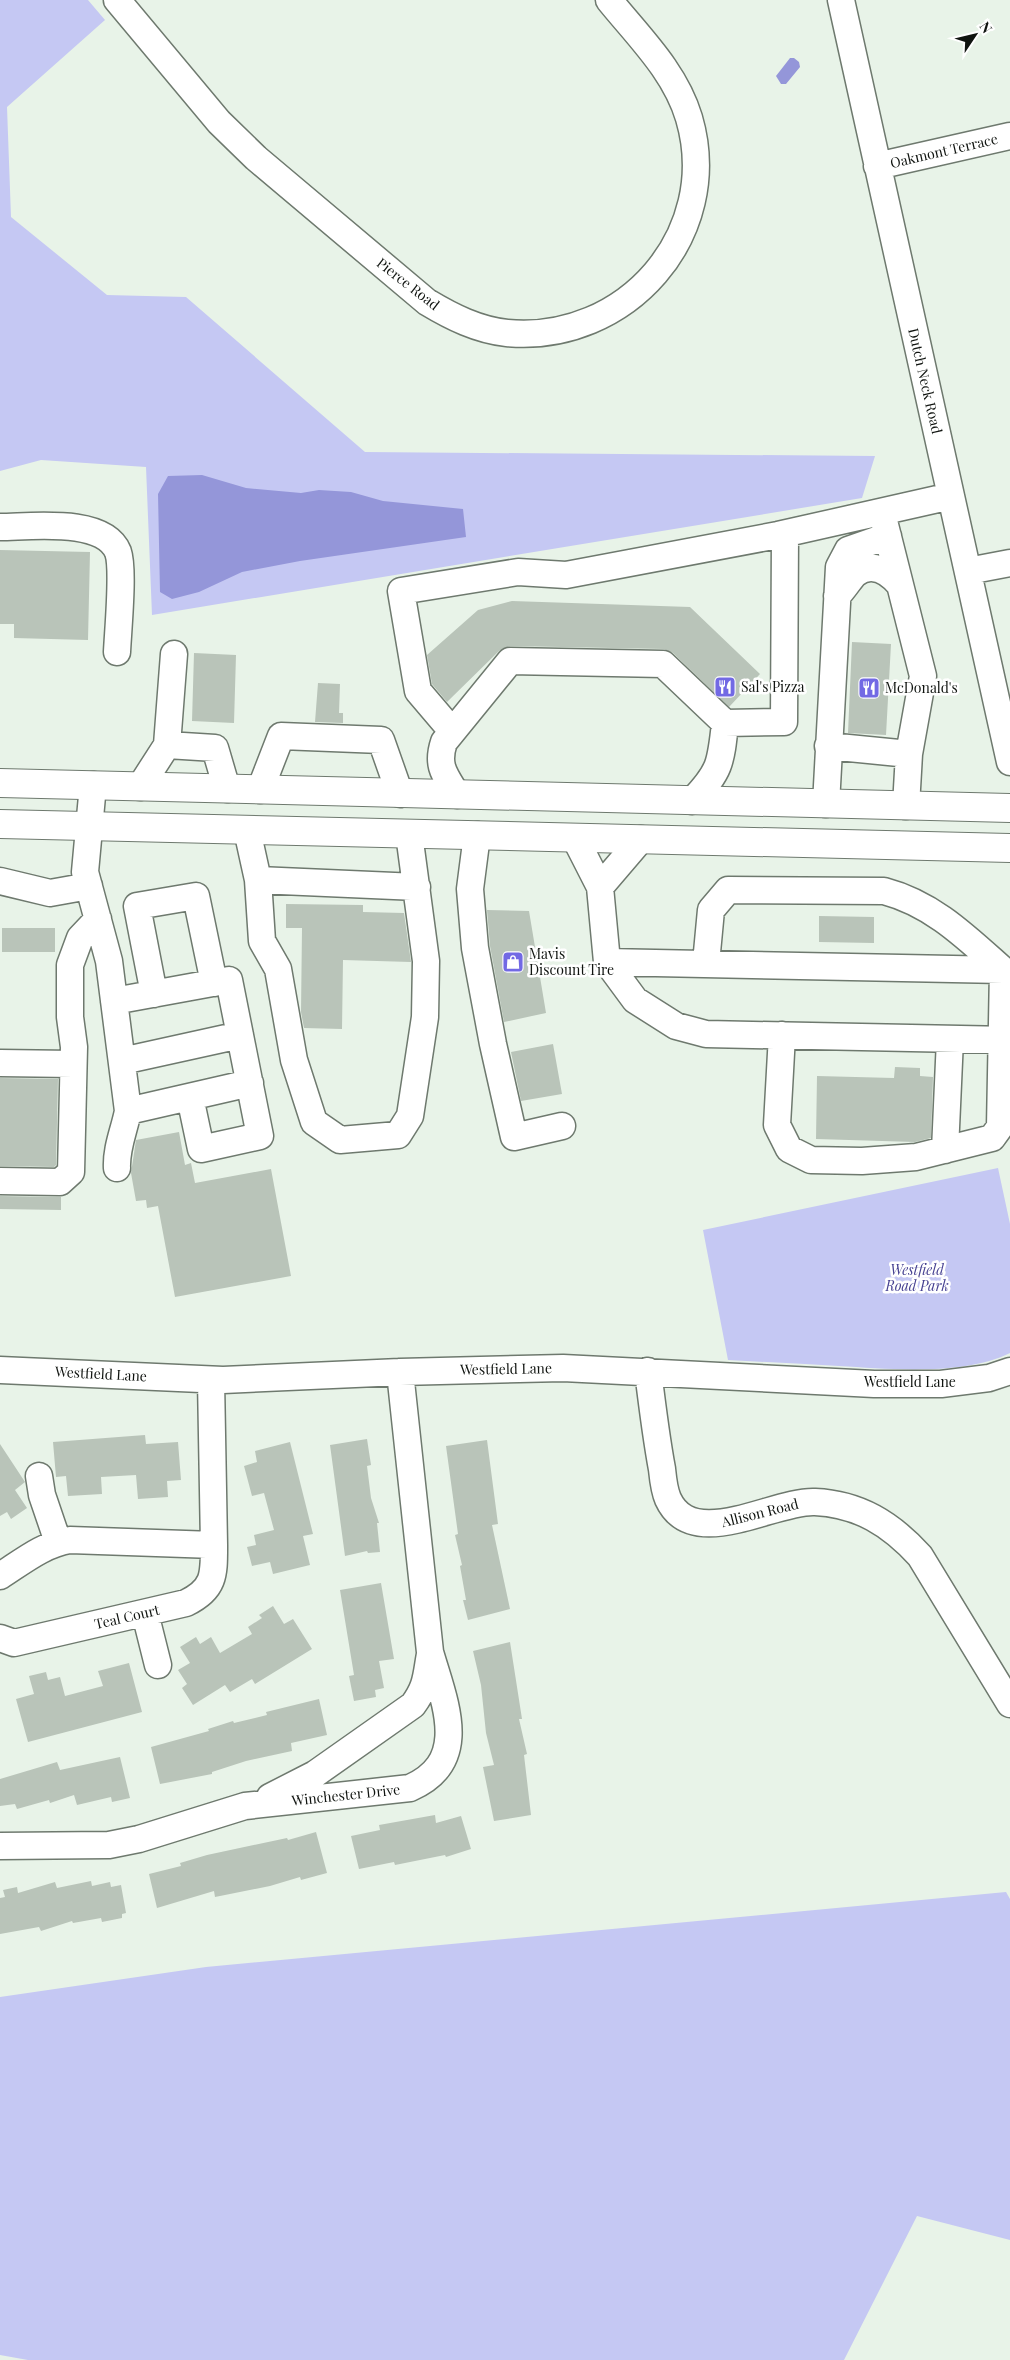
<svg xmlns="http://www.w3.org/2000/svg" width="1010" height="2360" font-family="'Playfair Display',serif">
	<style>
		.green { fill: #c5c8f3 }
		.water { fill: #9496d9 }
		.building { fill: #b9c4b9 }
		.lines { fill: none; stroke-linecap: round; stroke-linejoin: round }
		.minor-casing { stroke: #6e796e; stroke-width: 29 }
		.highway-casing { stroke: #6e796e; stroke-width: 30 }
		.minor { stroke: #fff; stroke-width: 26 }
		.highway { stroke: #fff; stroke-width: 28 }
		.labels { text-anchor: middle; stroke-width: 5; stroke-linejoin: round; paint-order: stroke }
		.street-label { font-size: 14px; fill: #101410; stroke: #fff }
		.poi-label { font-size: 14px; fill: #101410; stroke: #fff; text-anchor: start }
		.park-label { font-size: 14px; font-style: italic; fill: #474292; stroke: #fff }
	</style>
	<rect width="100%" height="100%" fill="#e8f3e8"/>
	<!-- green -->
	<path class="green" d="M0 0H88L105 20 7 107 11 217 107 295 186 297 365 452 875 456 862 498 152 615 146 467 41 460 0 471Z
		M998 1168 1010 1224V1353C964 1376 890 1369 839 1366 802 1364 765 1362 728 1360L703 1230Z
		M1006 1892 1010 1899V2240L917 2216 844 2360H28L0 2355V1997L206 1967Z"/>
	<!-- water -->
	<path class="water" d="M790 58H794L799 62 800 67 786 84H781L776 76Z
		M202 475 246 488 301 493 319 490 351 492 383 501 463 509 466 537 300 561 242 572 199 592 172 599 160 592 158 494 168 476Z"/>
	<!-- building -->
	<path class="building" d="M0 550 90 552 88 640 14 638V624H0Z
		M512 601 690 607 760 674 729 707 673 653 664 649 510 646 499 651 447 702 432 684 427 655 478 610Z
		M852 642 891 644 886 735 848 733Z
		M194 653 236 655 234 723 192 721Z
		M318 683 340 684 339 713H343V723L315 722Z
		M286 904 363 905V912L404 913 411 962 343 960 342 1029 304 1028 301 1012 302 928H286Z
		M487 910 529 911 546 1013 504 1022 490 946Z
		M819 916 874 917V943L819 942Z
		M2 928H55V952H2Z
		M553 1044 562 1094 521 1101 511 1052Z
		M895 1067 920 1068V1076L933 1077 931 1138 915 1142 816 1139 817 1076 894 1078Z
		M0 1078 58 1079 56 1165 54 1167 0 1166Z
		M179 1132 185 1165 191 1163 195 1183 271 1169 291 1276 175 1297 158 1206 147 1208 146 1200 136 1201 131 1173 136 1140Z
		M0 1196 61 1197V1210L0 1209Z
		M145 1435 146 1444 178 1442 181 1480 167 1481 168 1497 138 1499 136 1475 101 1477 102 1494 68 1496 66 1476 56 1477 53 1442Z
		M367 1439 371 1465 367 1466 371 1498 379 1523H377L380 1552 368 1553 367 1551 345 1556 330 1445Z
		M487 1440 498 1524 492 1525 510 1609 468 1620 463 1600H466L460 1566 462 1565 455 1535 458 1534 446 1446Z
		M290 1442 313 1534 303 1536 310 1565 273 1574 270 1562 252 1566 247 1547 256 1545 254 1535 274 1530 264 1493 252 1496 244 1466 257 1462 255 1451Z
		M0 1444 25 1482 15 1490 27 1508 11 1519 7 1512 0 1516Z
		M381 1583 394 1659 379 1661 384 1688 375 1690 376 1697 354 1701 349 1676 354 1675 340 1590Z
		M273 1606 284 1624 293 1619 312 1649 255 1684 252 1679 230 1692 225 1685 193 1705 182 1688 187 1684 178 1670 190 1663 180 1647 196 1637 200 1644 211 1637 220 1653 252 1634 248 1627 262 1618 259 1615Z
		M510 1642 522 1719H519L527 1754 524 1755 531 1815 494 1821 483 1767 494 1765 486 1733 481 1685 473 1651Z
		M129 1663 142 1712 28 1742 16 1699 34 1694 29 1676 46 1672 48 1680 60 1677 65 1696 103 1686 98 1671Z
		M319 1699 327 1735 291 1743 292 1751 246 1761 212 1772V1774L160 1784 151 1747 209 1731 208 1729 233 1721 234 1723 267 1715 266 1712Z
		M120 1757 130 1798 112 1802 111 1797 77 1805 74 1795 50 1803 49 1800 17 1809 15 1804 0 1806V1779L57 1762 60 1770Z
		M435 1815 436 1823 461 1816 471 1849 446 1857 445 1855 395 1865 394 1862 359 1869 351 1836 380 1830 379 1825Z
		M316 1832 327 1873 301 1880 300 1877 270 1886 215 1897 214 1891 157 1908 149 1874 181 1866 180 1863 207 1855 287 1838 288 1840Z
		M91 1881 92 1886 110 1882 111 1887 121 1885 126 1913 122 1914V1918L102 1922 101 1918 73 1923 72 1921 41 1931 39 1927 0 1934V1898L5 1897 3 1890 17 1887 18 1893 55 1882 57 1888Z"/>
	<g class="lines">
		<!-- minor casing -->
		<g class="minor-casing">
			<path id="minor" d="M117 0 219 122 256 158 427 302C452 317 478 330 507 333 626 344 723 234 689 118 675 71 638 36 609 0
				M841 0 1010 762
				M877 166 1010 136
				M0 527C30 527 104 517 118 552 124 569 118 630 117 652
				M968 571 1010 563
				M837 596C844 589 849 580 855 574 872 560 889 572 900 585
				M452 731 418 691 401 591 518 572 566 575 778 535 951 496
				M167 745 215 748 227 789
				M828 746 909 754 923 676 882 513
				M93 785 85 872 109 961 128 1111 250 1083
				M140 787 167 745 174 654
				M260 790 281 736 381 740 400 794
				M457 795C445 775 436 766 444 742L510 661 663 664 725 723 784 722 785 534
				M692 801C720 772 721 763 725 723
				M826 804 839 567 848 550 888 536
				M906 806 909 754
				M247 830 258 880 262 941 278 969 294 1060 314 1122 340 1140 398 1135 410 1116 425 1017 426 961 409 834
				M477 835 470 889 475 948 493 1044 514 1137 562 1126
				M575 838 600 887 641 839
				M258 880 417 887
				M0 881 50 893 89 886
				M600 887 607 962 635 1000 676 1026 706 1034 1010 1040
				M607 962 1003 970
				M706 963 711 910 728 890 884 891C933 904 966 937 1003 970L1000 1127 992 1138 916 1157 862 1161 811 1160 789 1149 777 1125 782 1035
				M154 994 137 906 196 896 214 983
				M114 1001 229 980 260 1136 201 1149 190 1097
				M122 1061 240 1035
				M0 1063 73 1064
				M945 1150 950 1039
				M117 1168C116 1148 124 1131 128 1111
				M0 1181 60 1182 71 1172 74 1047 70 1017V965L80 938 98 919
				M0 1370 223 1380 400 1372 563 1368 874 1384H941L989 1378 1010 1371
				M648 1371C652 1404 656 1437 662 1469 663 1479 664 1490 668 1499 693 1553 774 1500 815 1502 859 1504 891 1524 920 1556L1010 1704
				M211 1380 214 1545
				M39 1476 42 1495 58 1542
				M0 1576C22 1562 44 1544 70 1540L214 1545C214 1574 215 1589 186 1603L14 1643 0 1638
				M145 1613 158 1665
				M270 1797 315 1774 413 1705C427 1686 426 1676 430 1654
				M0 1846 109 1845 139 1839 245 1806 410 1788C472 1761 444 1701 430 1652L400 1372"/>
		</g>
		<!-- highway casing -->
		<g class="highway-casing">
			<path id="highway" d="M0 783 1010 808
				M0 824 1010 848"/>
		</g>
		<!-- minor -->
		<use href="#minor" class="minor"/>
		<!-- highway -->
		<use href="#highway" class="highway"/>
	</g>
	<!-- icons -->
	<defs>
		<g id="restaurant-square" transform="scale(1.125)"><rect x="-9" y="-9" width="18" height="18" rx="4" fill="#7269e4" stroke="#fff"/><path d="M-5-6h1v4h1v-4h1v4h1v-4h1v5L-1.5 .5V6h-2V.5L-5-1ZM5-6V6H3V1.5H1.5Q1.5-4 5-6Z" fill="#fff"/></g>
		<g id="shop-square" transform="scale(1.125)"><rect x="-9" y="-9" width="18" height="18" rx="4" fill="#7269e4" stroke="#fff"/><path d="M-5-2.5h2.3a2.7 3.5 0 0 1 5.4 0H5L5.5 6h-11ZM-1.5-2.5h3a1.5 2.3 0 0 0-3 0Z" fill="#fff"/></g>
	</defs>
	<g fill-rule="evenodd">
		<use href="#restaurant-square" x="725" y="687"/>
		<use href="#restaurant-square" x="869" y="688"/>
		<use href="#shop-square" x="513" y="962"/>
	</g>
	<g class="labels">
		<!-- street labels -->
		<g class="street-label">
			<text transform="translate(944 151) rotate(-13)" y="5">Oakmont Terrace</text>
			<text transform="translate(408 284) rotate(38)" y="5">Pierce Road</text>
			<text transform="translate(925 381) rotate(77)" y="5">Dutch Neck Road</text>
			<text transform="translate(506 1369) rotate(-1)" y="5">Westfield Lane</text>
			<text transform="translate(101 1374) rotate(3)" y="5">Westfield Lane</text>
			<text x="910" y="1387">Westfield Lane</text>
			<text transform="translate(760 1513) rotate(-14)" y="5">Allison Road</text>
			<text transform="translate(127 1617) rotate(-13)" y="5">Teal Court</text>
			<text transform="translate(346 1795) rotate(-6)" y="5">Winchester Drive</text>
		</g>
		<!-- poi labels -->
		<g class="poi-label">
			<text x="741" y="692">Sal's Pizza</text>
			<text x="885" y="693">McDonald's</text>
			<text x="529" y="959">Mavis<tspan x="529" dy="16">Discount Tire</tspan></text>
		</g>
		<!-- park labels -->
		<g class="park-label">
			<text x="917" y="1275">Westfield<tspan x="917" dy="16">Road Park</tspan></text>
		</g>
	</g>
	<!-- north arrow -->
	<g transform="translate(975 35) rotate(55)" stroke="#ffffff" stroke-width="4" paint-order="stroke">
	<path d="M0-4L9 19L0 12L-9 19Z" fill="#101410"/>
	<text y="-8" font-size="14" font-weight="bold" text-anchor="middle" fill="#101410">N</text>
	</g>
</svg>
